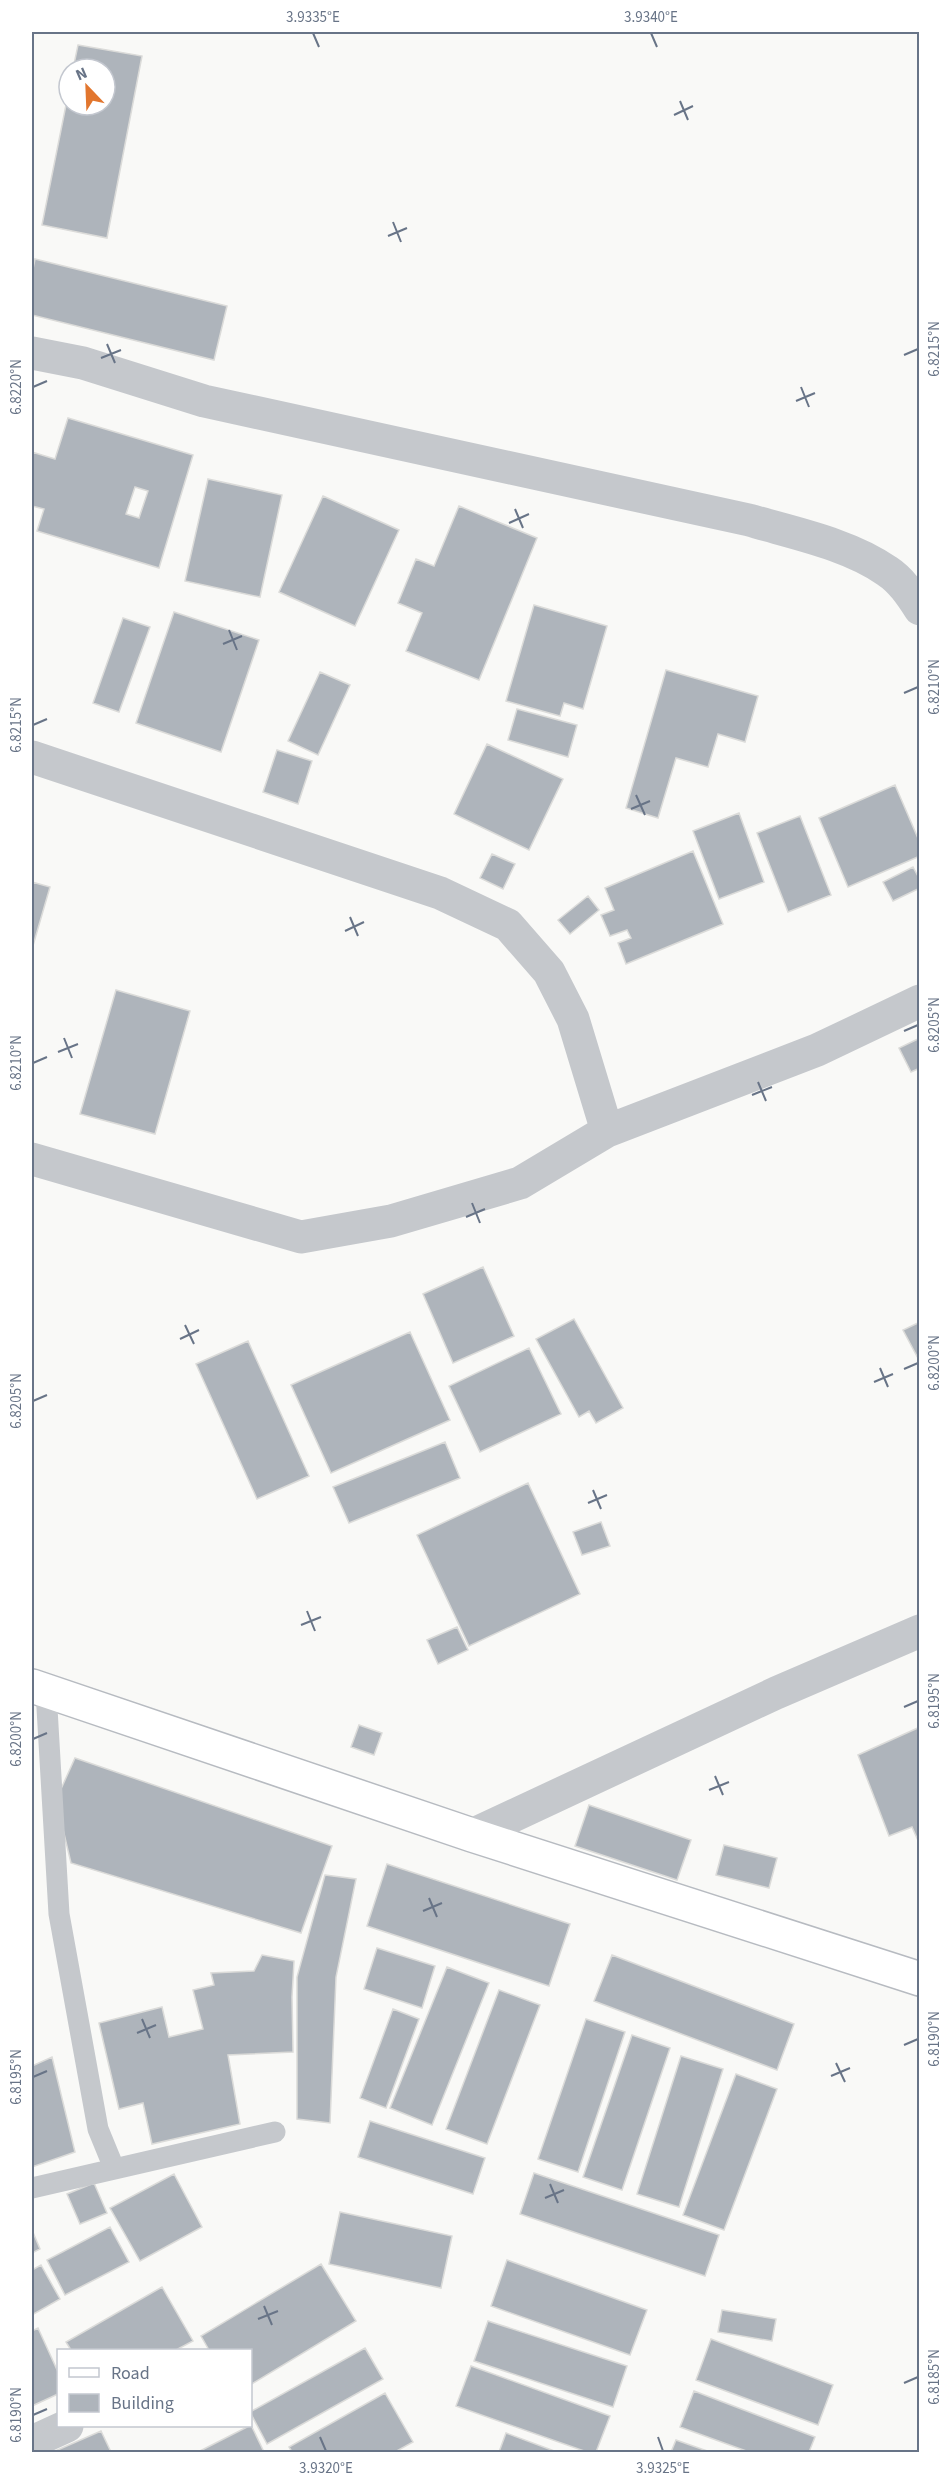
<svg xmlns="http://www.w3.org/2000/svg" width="951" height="2484" font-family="'Source Sans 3',sans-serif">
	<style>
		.building { fill: #aeb4bb; stroke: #dbdbd9; stroke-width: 1.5; fill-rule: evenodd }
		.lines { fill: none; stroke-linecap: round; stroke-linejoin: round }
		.secondary-casing { stroke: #b7bbc1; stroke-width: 36 }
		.lane { stroke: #c5c8cc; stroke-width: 21 }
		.street { stroke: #c5c8cc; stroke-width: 33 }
		.secondary { stroke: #fff; stroke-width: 33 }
		.ticks { fill: none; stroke: #687487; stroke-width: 2 }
		.neatline { fill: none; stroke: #687487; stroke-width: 2 }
		.ticks-label { font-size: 15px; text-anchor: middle; fill: #687487 }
	</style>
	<rect width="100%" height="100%" fill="#f9f9f7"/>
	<!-- building -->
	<path class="building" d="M78 45 142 56 107 238 42 225 69 90V105H105V69H73Z
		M35 259 227 306 214 360 32 315V274Z
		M68 418 193 455 159 568 37 531 44 509 32 506V452L55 459ZM135 487 148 491 139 518 126 514Z
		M208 479 282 495 260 597 185 581Z
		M323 496 399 530 355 626 279 592Z
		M459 506 537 538 479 680 406 651 422 613 398 603 416 559 434 566Z
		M534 605 607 626 583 709 564 703 560 716 506 701Z
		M174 612 259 640 221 752 136 723Z
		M123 618 150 627 119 712 93 703Z
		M666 670 758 696 745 742 718 734 708 767 676 758 658 818 626 808Z
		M320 672 350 685 318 755 288 741Z
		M517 709 577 725 568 757 508 740Z
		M487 744 563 779 529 850 454 814Z
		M277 750 312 761 298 804 263 792Z
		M895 785 920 843V856L848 887 819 818Z
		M739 813 764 882 719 899 693 831Z
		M800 816 831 895 788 912 757 833Z
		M693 851 723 924 626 964 618 943 631 938 627 930 610 936 601 915 614 910 605 888Z
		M492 854 515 864 503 889 480 878Z
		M913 867 920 880V888L893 901 883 882Z
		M32 882 50 887 32 949Z
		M588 896 599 910 570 934 558 920Z
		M116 990 190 1011 155 1134 80 1114Z
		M920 1038V1068L911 1072 899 1048Z
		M483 1267 514 1336 453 1363 423 1294Z
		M574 1319 623 1408 596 1423 589 1411 579 1417 536 1339Z
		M920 1322V1362L903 1330Z
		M410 1332 450 1420 331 1473 291 1385Z
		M248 1341 309 1476 257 1499 196 1364Z
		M529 1348 561 1414 480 1452 449 1386Z
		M445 1442 460 1478 349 1523 333 1487Z
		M528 1483 580 1594 469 1646 417 1535Z
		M601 1522 610 1546 582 1555 573 1532Z
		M457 1627 468 1650 438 1664 427 1640Z
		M359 1725 382 1733 374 1755 351 1747Z
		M920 1727V1845L912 1827 889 1836 858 1755Z
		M75 1758 332 1846 301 1933 71 1863 56 1800Z
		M589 1805 691 1840 677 1880 575 1846Z
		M724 1845 777 1858 769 1888 716 1875Z
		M387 1864 570 1924 549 1986 367 1926Z
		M325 1875 356 1879 336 1977 330 2123 297 2119V1977Z
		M377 1948 435 1966 422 2008 364 1989Z
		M262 1955 294 1961 292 1997 293 2052 228 2055 240 2124 152 2144 143 2103 119 2109 99 2023 162 2007 169 2037 203 2029 193 1990 214 1985 211 1973 254 1971Z
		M612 1955 794 2024 777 2070 594 2001Z
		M447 1967 489 1983 432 2125 390 2108Z
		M499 1990 540 2005 487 2144 446 2129Z
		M393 2009 419 2019 386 2108 360 2098Z
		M586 2019 625 2032 578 2172 538 2159Z
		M632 2035 670 2048 622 2190 583 2177Z
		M681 2056 723 2069 679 2207 637 2194Z
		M52 2057 75 2152 32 2167V2066Z
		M736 2074 777 2089 724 2230 683 2215Z
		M370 2121 485 2158 473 2194 358 2157Z
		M534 2173 719 2235 705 2276 520 2214Z
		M174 2174 202 2227 140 2261 110 2208Z
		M94 2183 107 2213 80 2224 67 2194Z
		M340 2212 452 2236 441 2288 329 2264Z
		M110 2227 129 2262 65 2295 47 2260Z
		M32 2230 40 2249 32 2253Z
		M507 2260 647 2310 630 2355 491 2306Z
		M321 2264 356 2321 250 2385V2350H209L201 2336Z
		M41 2265 60 2299 32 2315V2270Z
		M162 2287 193 2341 176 2350H71L66 2342Z
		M722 2310 776 2319 772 2341 718 2332Z
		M488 2321 627 2366 613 2407 474 2361Z
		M38 2328 58 2372V2394L32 2406V2331Z
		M711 2339 833 2385 818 2425 696 2380Z
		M365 2348 383 2379 267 2444 250 2412Z
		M471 2366 610 2416 596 2452H587L456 2406Z
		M694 2391 815 2437 809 2452H749L680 2427Z
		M385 2393 413 2442 395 2452H292L289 2447Z
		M251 2425 264 2452H198Z
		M101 2431 111 2452H53Z
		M506 2433 557 2452H499Z
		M676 2440 710 2452H671Z"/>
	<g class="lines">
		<!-- secondary casing -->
		<g class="secondary-casing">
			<path id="secondary" d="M32 1686 472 1835 920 1979"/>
		</g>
		<!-- lane -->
		<path class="lane" d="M46 1691 59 1914 98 2129 114 2168
			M32 2188 275 2132"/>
		<!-- street -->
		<path class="street" d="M32 353 83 363 204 401 749 520C793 533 849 544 887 571 901 580 911 595 920 609
			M32 757 440 893 508 925 549 972 573 1019 607 1131
			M32 1159 301 1237 391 1221 520 1183 607 1131 817 1050 920 1001
			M472 1835 776 1693 920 1631
			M32 2442 67 2426"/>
		<!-- secondary -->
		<use href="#secondary" class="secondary"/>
	</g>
	<!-- ticks -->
	<path class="ticks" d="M313 33 319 47M651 33 657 47M680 101 688 120M674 115 693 106M393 222 401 242M388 236 407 228M107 344 115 363M904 355 918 349M101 358 121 350M33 387 47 381M801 387 809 407M796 401 815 393M515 509 523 528M509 523 529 514M229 630 237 650M223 644 242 636M904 693 918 687M33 725 47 719M636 795 645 815M631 809 650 801M350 917 358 936M345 931 364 922M904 1031 918 1025M64 1038 72 1058M58 1052 78 1044M33 1063 47 1057M758 1082 766 1101M752 1095 772 1087M472 1203 480 1223M466 1217 485 1209M185 1325 194 1344M180 1339 199 1330M880 1368 888 1387M904 1369 918 1363M874 1382 893 1374M33 1401 47 1395M593 1490 601 1509M588 1503 607 1495M307 1611 315 1631M301 1625 321 1617M904 1707 918 1701M33 1739 47 1733M715 1776 723 1795M709 1790 729 1782M429 1898 437 1917M423 1911 442 1903M142 2019 150 2038M137 2033 156 2025M904 2045 918 2039M836 2063 845 2082M831 2076 850 2068M33 2077 47 2071M550 2184 558 2203M545 2198 564 2190M264 2306 272 2325M258 2319 278 2311M904 2383 918 2377M33 2415 47 2409M320 2437 326 2451M658 2437 663 2451"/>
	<!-- border -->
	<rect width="951" height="2484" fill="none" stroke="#ffffff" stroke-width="66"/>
	<!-- legend -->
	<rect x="57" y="2349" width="195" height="78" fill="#ffffff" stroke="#c3c7cf" stroke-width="1.5"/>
	<rect x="69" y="2368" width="30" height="9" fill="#ffffff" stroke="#c3c7cf" stroke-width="1.5"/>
	<text x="111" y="2379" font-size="18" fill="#687487">Road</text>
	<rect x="69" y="2394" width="30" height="18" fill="#aeb4bb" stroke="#c3c7cf" stroke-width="1.5"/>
	<text x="111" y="2409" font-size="18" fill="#687487">Building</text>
	<!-- north arrow -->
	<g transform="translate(87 87) rotate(337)"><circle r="28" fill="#ffffff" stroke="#c3c7cf" stroke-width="1.5"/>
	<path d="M0-4.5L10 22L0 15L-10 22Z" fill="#e2762e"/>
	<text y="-9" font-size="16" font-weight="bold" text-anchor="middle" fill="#687487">N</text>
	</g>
	<rect x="33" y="33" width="885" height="2418" class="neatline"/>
	<g class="ticks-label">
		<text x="313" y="22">3.9335°E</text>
		<text x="651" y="22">3.9340°E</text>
		<text transform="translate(934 349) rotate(-90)" y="5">6.8215°N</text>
		<text transform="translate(16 387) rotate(-90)" y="5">6.8220°N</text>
		<text transform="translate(934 687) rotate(-90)" y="5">6.8210°N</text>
		<text transform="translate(16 725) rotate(-90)" y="5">6.8215°N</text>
		<text transform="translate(934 1025) rotate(-90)" y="5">6.8205°N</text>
		<text transform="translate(16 1063) rotate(-90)" y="5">6.8210°N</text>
		<text transform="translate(934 1363) rotate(-90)" y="5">6.8200°N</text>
		<text transform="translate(16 1401) rotate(-90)" y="5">6.8205°N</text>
		<text transform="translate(934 1701) rotate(-90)" y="5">6.8195°N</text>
		<text transform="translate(16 1739) rotate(-90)" y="5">6.8200°N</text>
		<text transform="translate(934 2039) rotate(-90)" y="5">6.8190°N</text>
		<text transform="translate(16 2077) rotate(-90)" y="5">6.8195°N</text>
		<text transform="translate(934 2377) rotate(-90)" y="5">6.8185°N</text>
		<text transform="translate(16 2415) rotate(-90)" y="5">6.8190°N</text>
		<text x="326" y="2473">3.9320°E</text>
		<text x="663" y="2473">3.9325°E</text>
	</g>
</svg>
